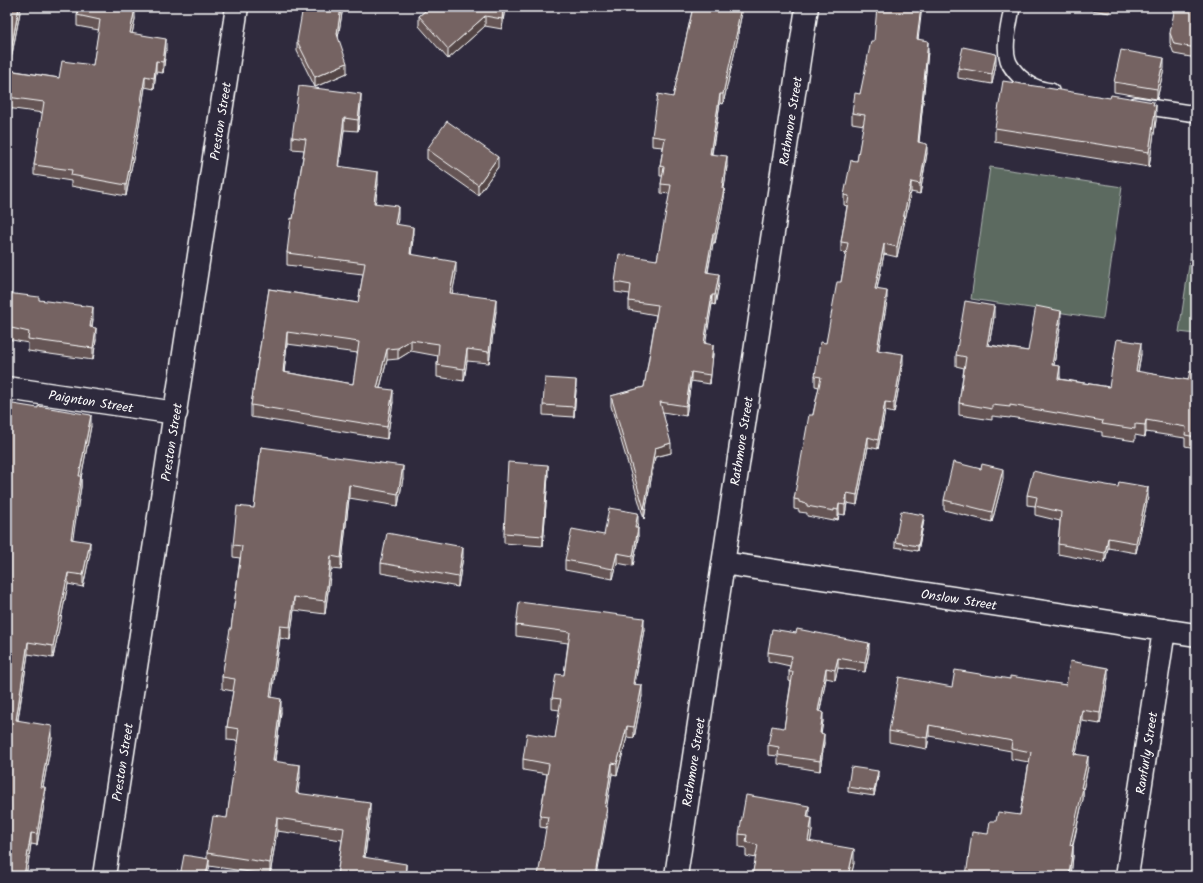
<svg xmlns="http://www.w3.org/2000/svg" width="1203" height="883" font-family="Kalam,sans-serif">
	<style>
		.green { fill: #5b6a61; stroke: #adb4b0 }
		.lines { fill: none; stroke-linecap: round; stroke-linejoin: round }
		.service-casing { stroke: #fff; stroke-width: 18 }
		.minor-casing { stroke: #fff; stroke-width: 25 }
		.service { stroke: #2f2a3d; stroke-width: 15 }
		.minor { stroke: #2f2a3d; stroke-width: 22 }
		.wall { fill: #655554; stroke: #fff; fill-rule: evenodd }
		.shaded-wall { fill: #524545; stroke: #fff }
		.building { fill: #756362; stroke: #fff; fill-rule: evenodd }
		.labels { text-anchor: middle; stroke-width: 3.5; stroke-linejoin: round; paint-order: stroke }
		.street-label { font-size: 13px; fill: #fff; stroke: #2f2a3d }
	</style>
	<rect width="100%" height="100%" fill="#2f2a3d"/>
	<filter id="ink" filterUnits="userSpaceOnUse"><feTurbulence type="fractalNoise" baseFrequency=".025" numOctaves="2"/><feDisplacementMap in="SourceGraphic" scale="8" xChannelSelector="R" yChannelSelector="G"/><feConvolveMatrix kernelMatrix="1 2 1 2 8 2 1 2 1" color-interpolation-filters="sRGB"/></filter>
	<g filter="url(#ink)">
		<!-- green -->
		<path class="green" d="M990 167 1122 187 1103 319 971 299Z
			M1196 219V334L1179 332Z"/>
		<g class="lines">
			<!-- service casing -->
			<g class="service-casing">
				<path id="service" d="M1012 7C1010 22 1003 45 1008 60 1010 67 1015 72 1020 77 1031 86 1037 89 1051 91
					M1136 105 1196 114"/>
			</g>
			<!-- minor casing -->
			<g class="minor-casing">
				<path id="minor" d="M7 388 176 413
					M723 563 1196 635
					M104 876 237 7
					M676 876 807 7
					M1127 876 1164 630"/>
			</g>
			<!-- service -->
			<use href="#service" class="service"/>
			<!-- minor -->
			<use href="#minor" class="minor"/>
		</g>
		<!-- wall -->
		<path class="wall" d="M7 7H21L9 70 59 78 93 65 99 30 77 26V15L78 11 70 9V7H133L135 19 132 34 166 50 163 73 156 72 154 89 145 87 137 138 126 196 71 186V181L34 175V165L43 113 7 108Z
			M343 7 338 37 347 73 315 87 297 51V41Z
			M430 7H505L502 29 485 26 448 59 419 26V16Z
			M693 7H743L738 32V37L723 104 720 103 712 154 727 166 724 189V198L715 243H713L708 272 719 284 715 305 712 304 705 343 713 354 710 384 691 381 686 416 663 412 671 453 655 457 644 519 611 406V396L644 387 656 315 629 310V301L630 294 615 292V282L657 260 670 194 661 193V184L663 176H660V166L663 147 652 146V136L673 97Z
			M983 7H1001L1000 11Z
			M1073 7H1111L1110 13Z
			M1196 7V58L1174 54 1170 43V33Z
			M918 40 928 51 919 142 927 153 920 194 911 192 897 257 884 254 877 289 887 301 878 351 903 364 894 413 885 411 878 449 868 447 857 505 847 503 845 515 839 514 838 520 834 519V521L807 516V513L799 512V510L794 509V499L819 387 815 386V376L826 343 841 282 846 253 841 252V242L847 206 844 205V195L857 161 864 125 852 123V113L860 94 874 41Z
			M996 64 992 84 958 78V68Z
			M1164 68 1157 99 1114 92V82Z
			M361 105 358 131 344 130 339 166 378 184 375 203 398 218 397 225 413 239 411 254 456 274 452 293 496 311 489 363 467 361 464 381 437 377V365L438 356 411 351 398 359 387 360 380 388 393 402 387 439 251 417V405L269 289 358 303 363 274 287 265V253L293 219 304 150 292 149V137ZM287 344 358 353 353 384 284 372Z
			M1154 105 1156 120 1149 167 995 142V128Z
			M427 149 498 167 478 195 427 159Z
			M7 293 39 300 93 319 92 328 96 340 93 360 28 351V343L7 339Z
			M994 317 989 345 1028 351 1061 322 1054 365 1060 377V379L1109 387 1141 354 1138 372 1188 380 1196 372V448L1185 446V438L1146 432 1145 437 1135 435V441L1102 436V432L1010 417V418L992 416V420L959 415V403L964 368 956 366V355Z
			M576 390 574 417 543 415V405Z
			M7 403 91 426 81 478V487L72 539 90 553 83 587 68 584 53 658 28 654 18 720 52 738 43 787 45 799 37 845 31 844 26 876H7Z
			M261 447 403 478 398 506 349 498 341 570 331 569 325 614 294 610 290 640 280 638 271 698 281 712 275 761 300 777 297 793 370 816 365 857 406 876H337L342 840 277 831 270 875 209 866V869L207 859V853L227 818 238 741 227 740V727L233 691 222 689V677L231 629 240 558 233 557V545L254 508Z
			M981 469 1003 479 992 522 944 510V500Z
			M548 475 543 546 504 543V533Z
			M1027 495 1148 497 1136 553 1108 548 1105 563 1058 554V544L1060 521 1035 515V506L1027 505Z
			M924 520 918 551 895 547V542Z
			M638 523 637 528 638 538 633 566 617 563 613 579 565 570V560L604 535Z
			M463 557 458 587 381 573V563Z
			M516 625 644 629 635 684 642 696 634 738 627 737 617 775 612 774 606 807 607 818 547 828 540 827V816L547 774 523 770V759L555 738 560 710 552 709V698L564 675 568 643 516 636Z
			M768 652 869 653 865 672 838 668 835 680 826 678 820 711 823 721 821 733 824 743 820 771 778 764V756L768 755V745L784 728 791 682 789 681V672L790 666 768 661Z
			M1108 678 1100 724 1082 721 1076 754 1088 767 1083 790V799L1073 846V856L1071 876H966L988 834 996 821 1020 815 1029 762 1011 759V751L929 736 927 749 889 742V731L952 687 1010 679 1066 685Z
			M878 776 874 796 848 792V787Z
			M809 818 812 831 810 842 854 863 851 876H752L756 858 746 856V848L739 847V834Z"/>
		<!-- shaded-wall -->
		<path class="shaded-wall" d="M19 7H21L7 80V71Z
			M341 7H343L337 44V34Z
			M503 7H505L502 29V19Z
			M741 7H743L738 32V37L723 104V94Z
			M921 7H922L917 49V39Z
			M135 8V19L130 44V33Z
			M485 16V26L448 59V49Z
			M166 39V50L163 73V62Z
			M928 41V51L918 152V142Z
			M996 54V64L992 84V74Z
			M1164 58V68L1157 99V89Z
			M156 61V72L154 89V78Z
			M347 63V73L315 87V77Z
			M145 76V87L137 138 126 196V185Z
			M361 94V105L358 131V120Z
			M720 94V103L710 163V154Z
			M1156 105V120L1149 167V152Z
			M344 118V130L338 178V166Z
			M927 144V153L920 194V184Z
			M727 156V166L723 195 724 189V198L715 243V234Z
			M498 157V167L478 195V185Z
			M378 172V184L374 214V203Z
			M911 182V192L897 257V247Z
			M398 206V218L395 236V224Z
			M413 227V239L410 266V254Z
			M713 234V243L706 281V272Z
			M884 244V254L875 298V289Z
			M456 262V274L450 305V293Z
			M719 274V284L715 305V295Z
			M887 291V301L877 360V350Z
			M712 295V304L704 353V343Z
			M496 299V311L489 363V352Z
			M994 306V317L987 356V345Z
			M93 307V319L90 339V327Z
			M1061 311V322L1052 376V365Z
			M96 328V340L93 360V348Z
			M287 332V344L283 384V372Z
			M411 340V351L398 359V348Z
			M1141 343V354L1136 383V371Z
			M713 345V354L710 384V375Z
			M387 349V360L377 399V388Z
			M467 349V361L464 381V369Z
			M903 354V364L894 413V403Z
			M1060 366V377L1058 390V379Z
			M691 372V381L686 416V406Z
			M576 380V390L574 417V407Z
			M393 390V402L387 439V427Z
			M885 402V411L878 449V440Z
			M91 415V426L81 478V487L71 550V539L79 476Z
			M1146 420V432L1145 437V425Z
			M868 437V447L857 505V495Z
			M671 443V453L655 457 644 519V509L655 448Z
			M548 465V475L543 546V536Z
			M403 466V478L398 506V494Z
			M1003 469V479L992 522V512Z
			M349 485V498L341 570V558Z
			M1148 487V497L1136 553V543Z
			M847 493V503L845 515V505Z
			M839 504V514L838 520V510Z
			M638 513V523L635 538V528Z
			M924 515V520L918 551V546Z
			M638 528V538L633 566V556Z
			M1108 538V548L1105 563V553Z
			M90 542V553L83 587V575Z
			M463 547V557L458 587V577Z
			M617 553V563L613 579V569Z
			M331 556V569L325 614V601Z
			M68 573V584L53 658V646Z
			M294 597V610L290 640V627Z
			M644 618V629L633 695V684Z
			M280 626V638L270 710V697Z
			M28 642V654L16 731V720Z
			M869 643V653L865 672V663Z
			M838 658V668L835 680V670Z
			M826 668V678L818 720V711Z
			M1108 668V678L1100 724V713Z
			M642 685V696L634 738V727Z
			M281 699V712L273 773V761Z
			M1082 710V721L1074 765V754Z
			M823 712V721L820 742V733Z
			M929 725V736L927 749V738Z
			M52 726V738L41 798V787Z
			M627 726V737L617 775V764Z
			M824 734V743L820 771V761Z
			M1088 756V767L1083 790V799L1070 856V845L1081 788Z
			M612 763V774L605 818V807Z
			M300 765V777L296 805V793Z
			M878 771V776L874 796V791Z
			M45 787V799L37 845V834Z
			M370 803V816L363 869V857Z
			M809 806V819L807 817Z
			M607 807V818L597 876H596Z
			M277 818V831L270 875V863Z
			M812 818V831L808 855V841Z
			M31 833V844L26 876H24Z
			M1073 846V856L1071 876H1069Z
			M854 849V863L851 876H848Z
			M209 859V869L207 876H206Z
			M406 864V876H405Z"/>
		<!-- building -->
		<path class="building" d="M7 7H19L7 70Z
			M79 7H131V8H135L130 33 166 39 163 62 156 61 154 78 145 76 137 127 126 185 71 175 72 170 34 165 44 102 7 97V70L59 78 62 61 93 65 100 20 77 15Z
			M303 7H341L337 34 347 63 315 77 297 41Z
			M430 7H503L502 19 485 16 448 49 419 16Z
			M693 7H741L737 27H738L723 94H720L710 154 727 156 722 188 724 189 715 234H713L706 272 719 274 715 295H712L704 343 713 345 710 375 691 372 686 406 660 402 671 443 655 448 644 509 611 396 644 387 658 305 629 301 631 285 615 282 619 254 657 260 671 185 661 184 664 167 660 166 665 138 652 136 658 94 673 97Z
			M877 7H921L917 39 928 41 918 142 927 144 920 184 911 182 897 247 884 244 875 289 887 291 877 350 903 354 894 403 885 402 878 440 868 437 857 495 847 493 845 505 839 504 838 510 834 509V511L807 506V504L799 502V500L794 499 809 415H813L821 377 815 376 820 342 826 343 837 282H841L848 243 841 242 849 196 844 195 851 160 857 161 865 115 852 113 855 93 860 94 871 41H874Z
			M1175 7H1196V48L1174 44 1170 33Z
			M963 47 996 54 992 74 958 68Z
			M1121 50 1164 58 1157 89 1114 82Z
			M1003 81 1110 98 1111 95 1154 102 1153 105H1156L1149 152 995 128Z
			M299 86 361 94 358 120 344 118 338 166 378 172 374 203 398 206 395 224 413 227 410 254 456 262 450 293 496 299 489 352 467 349 464 369 437 365 439 344 411 340 398 348 387 349 377 388 393 390 387 427 251 405 269 289 358 303 365 263 287 253 291 218 293 219 306 139 292 137ZM287 332 359 342 353 384 283 372Z
			M447 121 498 157 478 185 427 149Z
			M7 293 39 297V300L93 307 90 327 96 328 93 348 28 339 29 332 7 327Z
			M965 301 994 306 987 345 1028 351 1036 306 1061 311 1052 365 1060 366 1058 379 1109 387 1117 339 1141 343 1136 371 1188 380 1190 371 1196 372V437L1185 435 1186 427 1146 420 1145 425 1135 424V429L1102 424 1103 421 1010 405V407L992 405V409L959 403 966 357 956 355Z
			M545 378 576 380 574 407 543 405Z
			M7 403 38 408V406L91 415 79 476H81L71 539 90 542 83 575 68 573 53 646 28 642 16 720 52 726 41 787H45L37 834 31 833 24 876H7Z
			M261 447 403 466 398 494 349 485 341 558 331 556 325 601 294 597 290 627 280 626 270 697 281 699 273 761 300 765 296 793 370 803 363 857 406 864 405 876H337L344 828 277 818 270 863 207 853 213 816 227 818 239 729 227 727 235 679 222 677 230 629H231L242 546 233 545 237 506 254 508Z
			M508 462 548 465 543 536 504 533Z
			M953 462 981 469 982 464 1003 469 992 512 944 500Z
			M1033 471 1060 477 1118 487 1119 482 1148 487 1136 543 1108 538 1105 553 1058 544 1061 512 1035 506 1037 497 1027 495Z
			M609 508 638 513 635 528H638L633 556 617 553 613 569 565 560 572 529 604 535Z
			M901 511 924 515 918 546 895 542Z
			M387 533 463 547 458 577 381 563Z
			M519 602 644 618 633 684 642 685 634 727 627 726 617 764 612 763 605 807H607L596 876H538L548 817 540 816 549 764 523 759 527 733 555 738 561 699 552 698 556 674 564 675 570 632 516 625Z
			M772 629 796 633 797 629 869 643 865 663 838 658 835 670 826 668 818 711 823 712 820 733 824 734 820 761 778 755 779 747 768 745 772 726 784 728 793 672H789L792 656 768 652Z
			M1070 661 1108 668 1100 713 1082 710 1074 754 1088 756 1081 788H1083L1070 845 1073 846 1069 875 1057 873V876H966L972 832 988 834 990 821H996L998 812 1020 815 1031 752 1011 748 1012 741 929 725 927 738 889 731 899 677 952 687 955 670 1010 679V676L1066 685Z
			M851 767 878 771 874 791 848 787Z
			M746 795 809 806 807 817 812 818 808 841 854 849 848 876H825L821 875 820 876H752L758 845 746 842 747 835 739 834Z
			M184 855 209 859 206 876H180Z
			M945 873 961 876H945Z"/>
	</g>
	<g class="labels">
		<!-- street labels -->
		<g class="street-label">
			<text transform="translate(220 121) rotate(-81)" y="5">Preston Street</text>
			<text transform="translate(790 121) rotate(-81)" y="5">Rathmore Street</text>
			<text transform="translate(91 401) rotate(9)" y="5">Paignton Street</text>
			<text transform="translate(741 441) rotate(-81)" y="5">Rathmore Street</text>
			<text transform="translate(171 442) rotate(-81)" y="5">Preston Street</text>
			<text transform="translate(959 599) rotate(9)" y="5">Onslow Street</text>
			<text transform="translate(1146 753) rotate(-81)" y="5">Ranfurly Street</text>
			<text transform="translate(122 762) rotate(-81)" y="5">Preston Street</text>
			<text transform="translate(693 762) rotate(-81)" y="5">Rathmore Street</text>
		</g>
	</g>
	<!-- margin -->
	<rect width="1203" height="883" fill="none" stroke="#2f2a3d" stroke-width="24"/>
	<rect x="12" y="12" width="1179" height="859" fill="none" stroke="#fff" stroke-width="1.5" filter="url(#ink)"/>
</svg>
